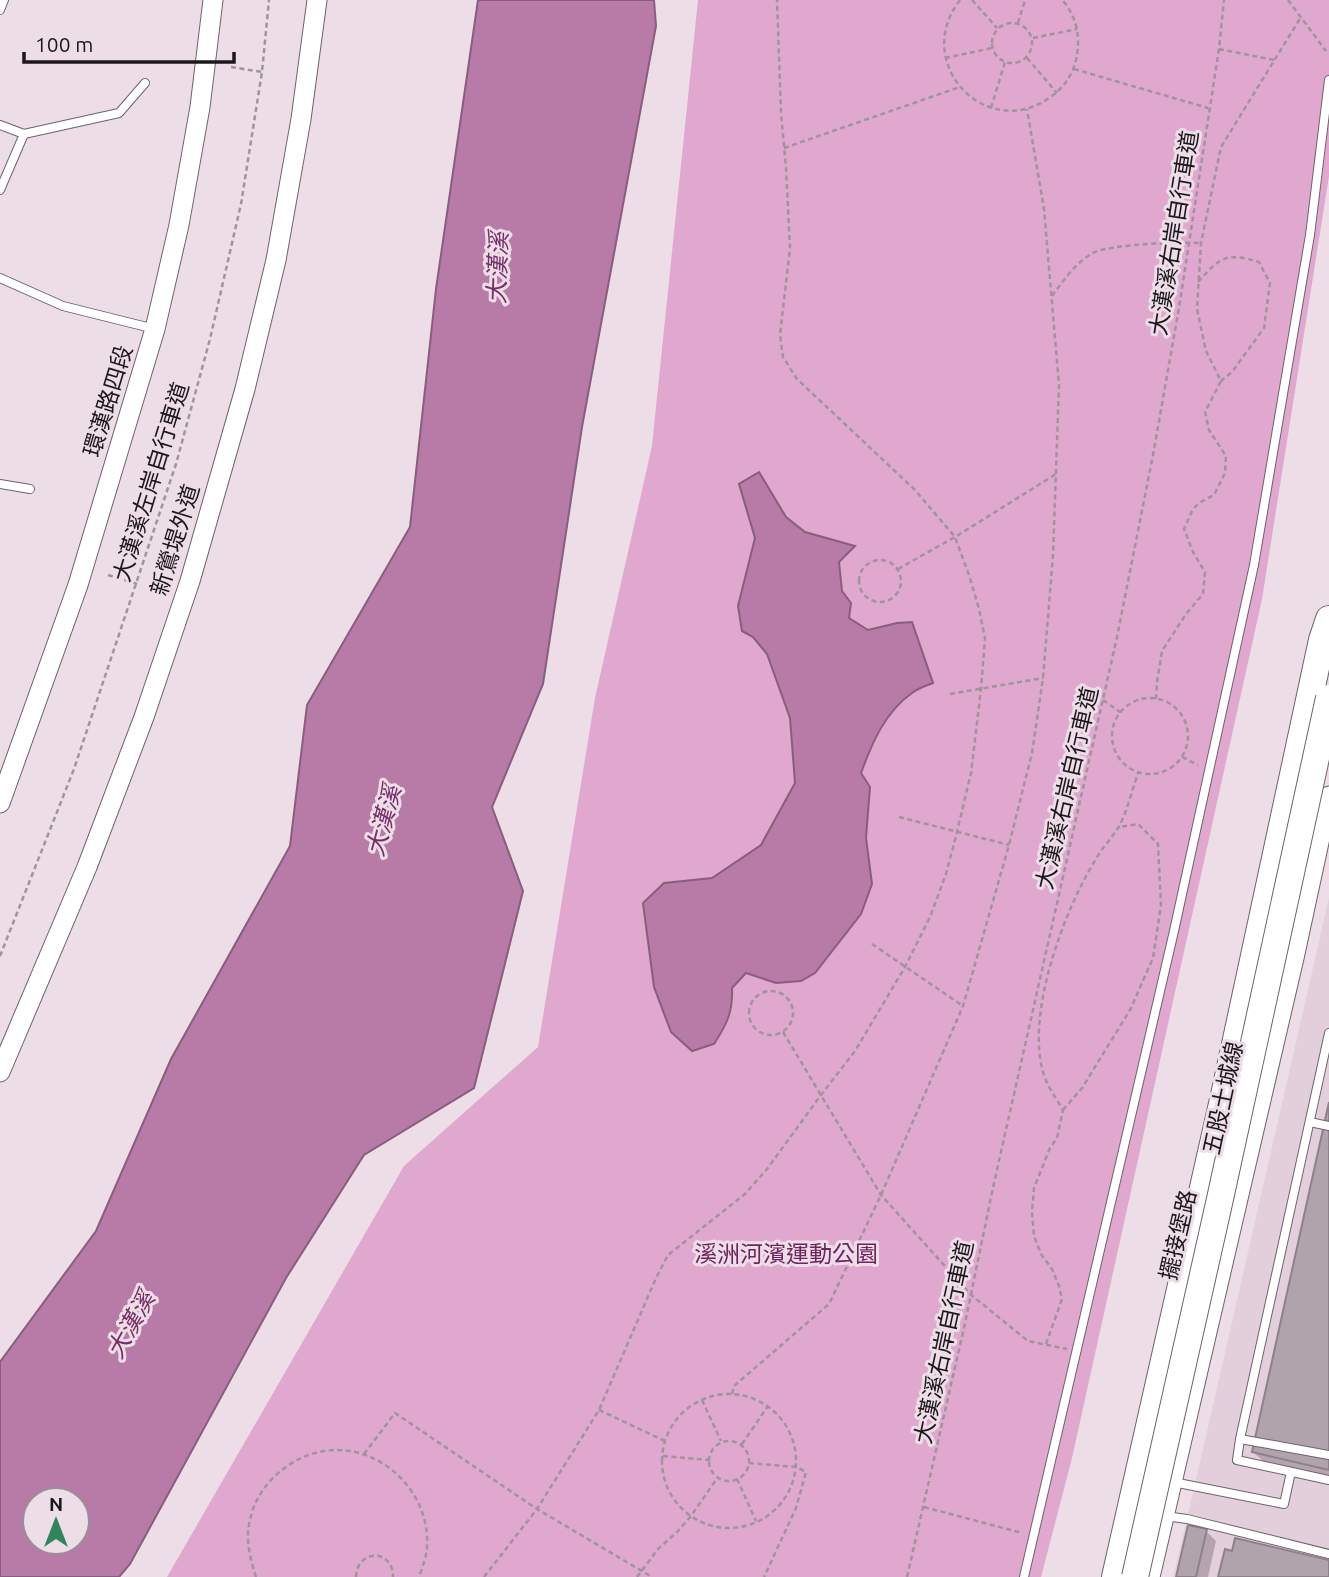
<svg xmlns="http://www.w3.org/2000/svg" width="1329" height="1577" font-family="Ubuntu,'Noto Sans TC',sans-serif">
	<style>
		.built { fill: #e3cedc }
		.green { fill: #e0a7cf }
		.water { fill: #b87ba7; stroke: #895d7d; stroke-width: 2; fill-rule: evenodd }
		.shadow { fill: #0003 }
		.building { fill: #b0a3ac; stroke: #8e818a; stroke-width: 2 }
		.lines { fill: none; stroke-linecap: round; stroke-linejoin: round }
		.service-casing { stroke: #6e626a; stroke-width: 10 }
		.tertiary-casing { stroke: #6e626a; stroke-width: 21 }
		.trunk-casing { stroke: #6e626a; stroke-width: 28 }
		.path { stroke: #9f949c; stroke-width: 2.5; stroke-dasharray: 5 3.5; stroke-linecap: butt }
		.service { stroke: #fff; stroke-width: 8 }
		.tertiary { stroke: #fff; stroke-width: 19 }
		.trunk { stroke: #fff; stroke-width: 26 }
		.trunk-bridge-casing { stroke: #6e626a; stroke-width: 28; stroke-linecap: butt }
		.trunk-bridge { stroke: #fff; stroke-width: 26 }
		.labels { text-anchor: middle; stroke-width: 6; stroke-linejoin: round; paint-order: stroke }
		.street-label { font-size: 23px; fill: #1c171b; stroke: #ecdde7 }
		.park-label { font-size: 23px; fill: #6e255e; stroke: #ecdde7 }
		.water-label { font-size: 24px; font-style: italic; fill: #772e66; stroke: #ecdde7 }
	</style>
	<rect width="100%" height="100%" fill="#ecdde7"/>
	<!-- built -->
	<path class="built" d="M1329 898V1577H1173L1187 1519Z"/>
	<!-- green -->
	<path class="green" d="M698 0H1329V176L1262 599 1072 1458 1041 1577H167L404 1166 538 1047 595 698 652 446Z"/>
	<!-- water -->
	<path class="water" d="M478 0H654L656 26 582 427 543 684 492 807 523 891 474 1088 364 1155 286 1278 130 1564 119 1577H0V1362L96 1231 171 1059 290 846 307 705 410 527 436 289ZM77 1500V1542H35V1500Z
		M759 472 786 517 805 532 855 546 839 562 842 591 851 603 849 618 868 630 897 623 912 622 933 683C926 686 918 688 912 693 885 712 872 743 861 773L870 787 866 838 872 884 861 914 815 973 801 981 776 983 746 973 732 988C733 1012 727 1024 714 1044L692 1051 671 1032 654 987 643 903 664 883 712 878 761 845 795 783 790 718 767 654 753 637 742 631 738 606 755 538 739 484Z"/>
	<!-- shadow -->
	<path class="shadow" d="M1329 1111V1476L1263 1461 1253 1452Z
		M1206 1531 1216 1541 1208 1577H1178Z"/>
	<!-- building -->
	<path class="building" d="M1329 1102V1470L1252 1452Z
		M1188 1525 1207 1529 1196 1577H1176Z
		M1235 1538 1329 1560V1577H1218L1225 1549 1232 1551Z"/>
	<g class="lines">
		<!-- service casing -->
		<g class="service-casing">
			<path id="service" d="M0 10 4 0
				M0 125 24 134 0 190
				M24 134 119 113 145 83
				M0 278 63 306 155 329
				M0 484 30 489
				M1329 1033 1240 1439 1237 1460 1329 1480
				M1310 1122 1329 1126
				M1240 1439 1329 1455
				M1173 1482 1284 1504 1291 1472
				M1165 1516 1187 1519 1329 1554
				M1024 1577 1174 931 1254 565 1310 235 1329 80"/>
		</g>
		<!-- tertiary casing -->
		<g class="tertiary-casing">
			<path id="tertiary" d="M0 803 78 585 155 329 179 225 200 107 213 0
				M0 1072 87 867 144 717 190 581 245 389 276 260 301 119 317 0
				M1150 1577 1294 958 1329 796"/>
		</g>
		<!-- trunk casing -->
		<g class="trunk-casing">
			<path id="trunk" d="M1115 1577 1226 1086 1322 640 1329 619"/>
		</g>
		<!-- path -->
		<path class="path" d="M960 0C911 63 986 142 1049 98 1063 89 1072 76 1076 60 1081 39 1077 16 1062 0
			M972 0 997 28
			M1288 0 1326 51
			M992 43a20 20 0 1 1 40 0a20 20 0 1 1-40 0Z
			M1018 23 1025 0
			M1033 38 1077 29
			M1219 49 1274 60
			M945 58 992 48
			M1027 58 1057 93
			M231 67 262 72
			M1074 69 1208 108
			M991 108 1005 62
			M784 148 960 87
			M1198 282C1221 257 1225 252 1259 262L1270 283 1264 328 1232 372 1221 381
			M1052 296C1064 280 1075 263 1093 253 1109 244 1180 242 1200 243
			M859 581a21 21 0 1 1 42 0a21 21 0 1 1-42 0Z
			M898 569 955 537 1056 474
			M108 575 137 584
			M950 694 1043 678
			M1112 736a38 38 0 1 1 76 0a38 38 0 1 1-76 0Z
			M1156 699 1157 682 1162 651 1186 614 1203 594 1205 572 1193 552 1184 529 1193 509 1199 503 1214 495 1225 473 1226 456 1209 430 1205 412 1221 381 1206 351 1197 309 1201 243 1221 147 1301 17
			M1103 700 1120 712
			M1182 757 1198 765
			M899 817 1009 845
			M872 944 963 1006
			M0 956 74 769 176 464 210 339 241 204 262 72 269 0
			M749 1013a22 22 0 1 1 44 0a22 22 0 1 1-44 0Z
			M783 1032 881 1195 970 1294 1028 1341 1067 1349
			M1063 1110 1082 1088 1130 1010 1153 958 1161 905 1158 844 1138 824 1119 827
			M1046 1344 1062 1299 1059 1286 1052 1269 1041 1254 1034 1236 1032 1212 1034 1188 1050 1148 1057 1138 1063 1110C1056 1098 1047 1086 1043 1072 1026 1013 1064 910 1096 859 1102 848 1111 839 1118 828 1127 813 1132 790 1138 773
			M732 1394 734 1386 829 1304 881 1195 963 1006 1009 845 1032 753 1043 678 1053 555 1059 385 1044 209 1027 109
			M662 1461a67 67 0 1 1 134 0a67 67 0 1 1-134 0Z
			M702 1400 721 1441
			M599 1410 665 1441
			M709 1461a20 20 0 1 1 40 0a20 20 0 1 1-40 0Z
			M742 1444 768 1406
			M364 1454 395 1413 537 1509 652 1577
			M663 1456 709 1460
			M749 1463 796 1467 806 1472 796 1508 764 1577
			M737 1479 756 1521
			M924 1507 1022 1533
			M256 1577C250 1558 245 1539 250 1520 258 1481 296 1451 335 1450 386 1449 430 1495 427 1546 427 1556 422 1568 419 1577
			M356 1577C357 1549 393 1548 393 1577
			M484 1577 537 1509 599 1410 656 1278 668 1255 745 1194 767 1169 821 1095 855 1051 905 967 930 917 946 874 957 832 971 773 981 689 985 638 979 609 970 578 955 537 915 490 797 379 783 357 780 335 790 248 786 168 781 113 777 0
			M637 1577 658 1549 677 1532 691 1516 718 1477
			M907 1577 964 1328 994 1183 1117 637 1153 455 1179 308 1219 49 1224 0"/>
		<!-- service -->
		<use href="#service" class="service"/>
		<!-- tertiary -->
		<use href="#tertiary" class="tertiary"/>
		<!-- trunk -->
		<use href="#trunk" class="trunk"/>
		<!-- trunk-bridge casing -->
		<g class="trunk-bridge-casing">
			<path id="trunk-bridge" d="M1135 1577 1220 1199 1329 698"/>
		</g>
		<!-- trunk-bridge -->
		<use href="#trunk-bridge" class="trunk-bridge"/>
	</g>
	<g class="labels">
		<!-- street labels -->
		<g class="street-label">
			<text transform="translate(1174 233) rotate(-81)" y="8">大漢溪右岸自行車道</text>
			<text transform="translate(108 401) rotate(-73)" y="8">環漢路四段</text>
			<text transform="translate(151 482) rotate(-73)" y="8">大漢溪左岸自行車道</text>
			<text transform="translate(175 540) rotate(-73)" y="8">新鶯堤外道</text>
			<text transform="translate(1067 788) rotate(-77)" y="8">大漢溪右岸自行車道</text>
			<text transform="translate(1223 1098) rotate(-78)" y="8">五股土城線</text>
			<text transform="translate(1178 1235) rotate(-77)" y="8">擺接堡路</text>
			<text transform="translate(944 1342) rotate(-78)" y="8">大漢溪右岸自行車道</text>
		</g>
		<!-- park labels -->
		<g class="park-label">
			<text x="786" y="1262">溪洲河濱運動公園</text>
		</g>
		<!-- water labels -->
		<g class="water-label">
			<text transform="translate(498 268) rotate(-88)" y="8">大漢溪</text>
			<text transform="translate(384 821) rotate(-75)" y="8">大漢溪</text>
			<text transform="translate(131 1325) rotate(-61)" y="8">大漢溪</text>
		</g>
	</g>
	<!-- north arrow -->
	<g transform="translate(56 1521)"><circle r="33" fill="#ecdde7" stroke="#998e95" stroke-width="2"/>
	<path d="M0-5L12 26L0 18L-12 26Z" fill="#30865a"/>
	<text y="-10" font-size="19" font-weight="bold" text-anchor="middle" fill="#1c171b">N</text>
	</g>
	<!-- scale -->
	<path d="M24 52v10h210v-10" fill="none" stroke="#1c171b" stroke-width="3.5"/>
	<text x="35" y="52" font-size="21" fill="#1c171b" stroke="#ecdde7" stroke-width="5" paint-order="stroke">100 m</text>
</svg>
